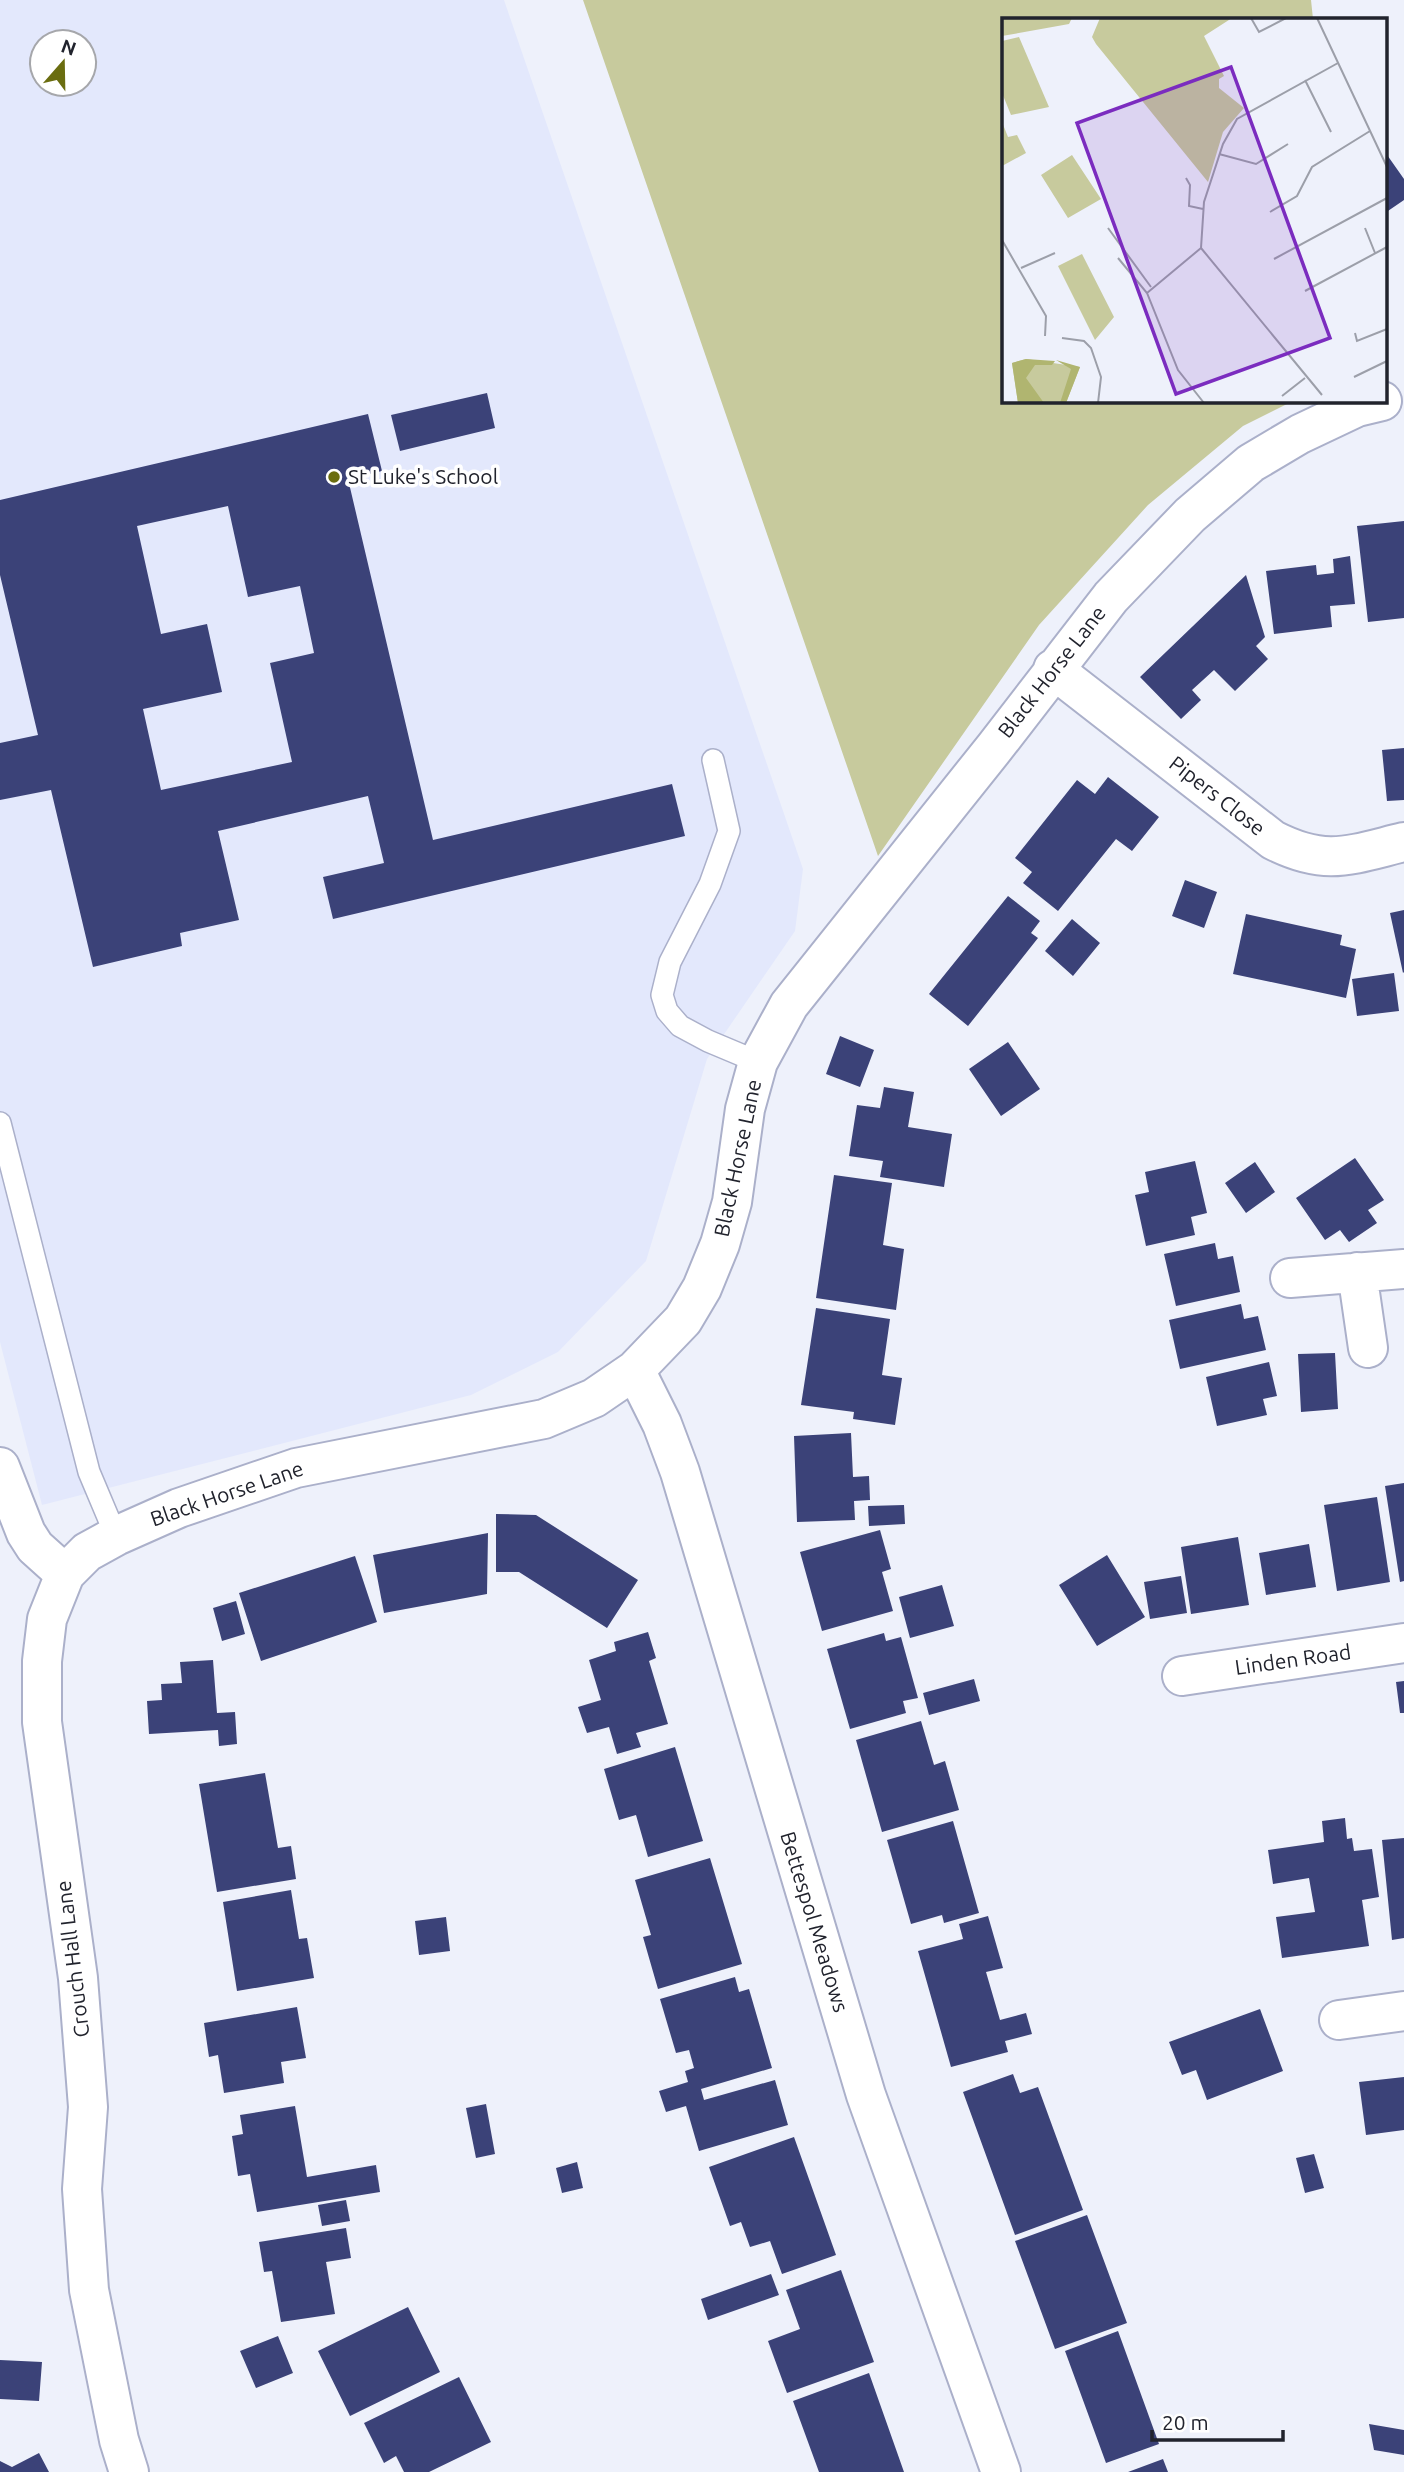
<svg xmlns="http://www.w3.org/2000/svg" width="1404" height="2472" font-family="Ubuntu,sans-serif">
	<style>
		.built { fill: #e3e8fc; fill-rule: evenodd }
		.green { fill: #c7ca9d }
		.building { fill: #3b4278; fill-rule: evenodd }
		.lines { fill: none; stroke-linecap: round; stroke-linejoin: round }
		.lane-casing { stroke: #abb0ca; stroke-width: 24 }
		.street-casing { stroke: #abb0ca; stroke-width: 42 }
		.lane { stroke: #fff; stroke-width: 21 }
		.street { stroke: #fff; stroke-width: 38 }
		.poi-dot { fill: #6a6d10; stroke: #fff; stroke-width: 2.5 }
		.labels { text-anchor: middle; stroke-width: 7; stroke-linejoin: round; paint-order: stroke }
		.poi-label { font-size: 21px; fill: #21232d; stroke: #fff; text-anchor: start }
		.street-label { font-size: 21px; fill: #21232d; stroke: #fff }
		.inset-road { fill: none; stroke: #9c9fa9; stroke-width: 2 }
		.view { fill: #7b2cbf; fill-opacity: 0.15; stroke: #7b2cbf; stroke-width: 3.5 }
		.inset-edge { fill: none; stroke: #21232d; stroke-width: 3.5 }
	</style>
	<rect width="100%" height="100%" fill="#eef1fb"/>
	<!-- built -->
	<path class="built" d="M0 0H504L803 869 795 931 707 1059 646 1261 558 1352 471 1395 42 1505 0 1342ZM42 42H84V84H42Z"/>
	<!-- green -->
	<path class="green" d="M583 0H1311L1313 19H1003V401H1293L1243 426 1148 505 1039 625 878 856Z"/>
	<!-- building -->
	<path class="building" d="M1385 152 1404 179V200L1385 213Z
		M487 393 495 428 400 451 391 415Z
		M368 414 382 471 348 479 433 840 672 784 685 836 333 919 323 877 384 863 368 796 218 831 239 920 180 933 182 946 93 967 51 790 0 800V743L38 735 0 575V500ZM228 506 248 597 300 586 314 653 270 663 292 762 161 790 143 709 222 692 207 624 161 634 137 526Z
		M1404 521V618L1368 622 1357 526Z
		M1350 556 1355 604 1330 606 1332 627 1274 634 1266 571 1316 565 1317 575 1334 573 1333 559Z
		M1246 575 1265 637 1256 646 1268 659 1235 691 1214 670 1192 690 1201 700 1181 719 1140 677Z
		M1404 748V800L1387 801 1382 750Z
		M1108 777 1159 817 1132 851 1116 839 1058 911 1023 883 1032 872 1015 858 1077 780 1095 794Z
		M1185 880 1217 892 1204 928 1172 916Z
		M1008 896 1040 921 1031 933 1038 938 968 1026 929 994Z
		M1404 910V972L1403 973 1390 913Z
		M1246 914 1342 935 1340 945 1356 949 1346 998 1233 974Z
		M1072 919 1100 943 1073 976 1045 951Z
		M1394 973 1399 1011 1357 1016 1352 979Z
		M840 1036 874 1050 860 1087 826 1074Z
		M1008 1042 1040 1089 1001 1116 969 1069Z
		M884 1087 914 1092 908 1127 952 1134 944 1187 880 1177 883 1161 849 1156 857 1105 880 1108Z
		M1355 1158 1384 1200 1368 1210 1377 1223 1349 1242 1340 1230 1325 1240 1296 1198Z
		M1195 1161 1207 1213 1191 1217 1195 1235 1146 1246 1135 1195 1149 1192 1145 1172Z
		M1255 1162 1275 1192 1246 1213 1225 1183Z
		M834 1175 892 1183 883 1245 904 1249 896 1310 816 1298Z
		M1215 1243 1218 1259 1233 1256 1240 1292 1176 1306 1164 1254Z
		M1241 1304 1244 1319 1258 1316 1266 1350 1180 1369 1169 1320Z
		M816 1308 890 1319 882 1375 902 1378 895 1425 853 1419 854 1412 801 1405Z
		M1335 1353 1338 1409 1301 1412 1298 1354Z
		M1269 1362 1277 1396 1263 1399 1267 1415 1217 1426 1206 1377Z
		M851 1433 853 1477 869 1476 870 1500 854 1501 855 1520 797 1522 794 1436Z
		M1404 1483V1581L1400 1582 1385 1486Z
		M1377 1497 1390 1582 1337 1591 1324 1505Z
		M904 1505 905 1524 869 1526 868 1506Z
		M496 1514 536 1515 638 1580 607 1628 519 1572H496Z
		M880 1530 891 1569 882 1572 893 1611 822 1631 800 1552Z
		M488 1533 487 1594 384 1613 373 1555Z
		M1238 1537 1249 1605 1191 1614 1181 1547Z
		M1309 1544 1316 1587 1266 1595 1259 1553Z
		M1107 1555 1145 1617 1097 1646 1059 1585Z
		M355 1556 377 1622 261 1661 239 1593Z
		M1181 1576 1187 1613 1150 1619 1144 1582Z
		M942 1585 954 1626 910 1638 899 1597Z
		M236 1601 245 1634 222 1641 213 1608Z
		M648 1632 656 1658 649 1661 668 1724 636 1733 641 1747 617 1754 609 1727 587 1733 578 1707 601 1700 589 1660 616 1651 614 1642Z
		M884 1633 886 1641 901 1637 918 1698 903 1701 906 1713 850 1729 827 1649Z
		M213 1660 217 1713 235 1712 237 1744 219 1746 218 1730 149 1734 147 1701 162 1700 161 1684 182 1683 180 1662Z
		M974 1679 980 1701 929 1715 923 1693Z
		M1404 1681V1713H1400L1396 1682Z
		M921 1721 934 1765 945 1761 959 1810 882 1832 856 1740Z
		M675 1747 703 1841 648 1857 636 1815 619 1820 604 1769Z
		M265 1773 278 1848 291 1846 296 1879 217 1892 199 1784Z
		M1345 1818 1347 1839 1352 1838 1354 1851 1372 1849 1379 1897 1362 1900 1369 1946 1282 1958 1276 1917 1315 1912 1309 1878 1273 1884 1268 1850 1324 1842 1322 1821Z
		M953 1821 979 1913 944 1923 942 1915 911 1924 887 1840Z
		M1404 1838V1938L1392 1940 1382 1840Z
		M710 1858 742 1964 658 1989 643 1937 651 1935 635 1880Z
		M291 1890 299 1939 307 1938 314 1978 237 1991 223 1902Z
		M988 1916 1003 1968 986 1972 1000 2020 1026 2013 1032 2034 1005 2041 1008 2052 951 2067 918 1951 963 1939 959 1924Z
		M446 1917 450 1951 419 1955 415 1921Z
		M735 1977 739 1992 749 1989 772 2068 701 2089 704 2100 775 2080 788 2125 699 2151 686 2106 666 2112 659 2091 688 2082 685 2071 694 2068 689 2050 676 2053 660 1999Z
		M297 2007 306 2058 281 2062 284 2083 224 2093 218 2055 209 2057 204 2023Z
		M1260 2009 1283 2071 1207 2100 1196 2070 1182 2075 1169 2042Z
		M1013 2074 1020 2093 1038 2087 1083 2210 1015 2235 963 2092Z
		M1404 2077V2130L1366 2135 1359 2082Z
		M486 2104 495 2154 476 2158 466 2108Z
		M295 2106 307 2177 376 2165 380 2192 257 2212 250 2174 238 2176 232 2136 243 2134 240 2115Z
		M794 2137 836 2255 782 2274 770 2241 750 2247 741 2222 730 2226 709 2167Z
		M1314 2154 1324 2188 1305 2193 1296 2158Z
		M577 2162 583 2188 562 2193 556 2168Z
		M346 2200 350 2221 322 2226 318 2205Z
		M1087 2215 1127 2323 1055 2349 1015 2241Z
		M346 2228 351 2258 326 2262 335 2314 281 2322 272 2271 264 2272 259 2242Z
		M841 2270 874 2362 787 2393 768 2341 800 2329 786 2290Z
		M771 2274 779 2295 708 2320 701 2299Z
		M408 2307 440 2372 350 2416 318 2351Z
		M1118 2331 1159 2444 1106 2463 1065 2351Z
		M278 2336 293 2373 256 2388 240 2351Z
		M0 2360 42 2362 39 2401 0 2399Z
		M869 2373 904 2472H819L793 2401Z
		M459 2377 491 2442 429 2472H404L396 2456 384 2463 364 2423Z
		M1369 2424 1404 2430V2455L1374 2450Z
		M39 2453 49 2472H0V2461L12 2467Z
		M1163 2459 1168 2472H1128Z"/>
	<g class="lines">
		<!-- lane casing -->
		<g class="lane-casing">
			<path id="lane" d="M713 760 729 831 710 884 670 962 662 995 667 1011 680 1026 708 1041 758 1062
				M0 1123 89 1472 116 1536"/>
		</g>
		<!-- street casing -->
		<g class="street-casing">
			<path id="street" d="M1053 669 1273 840C1326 867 1350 855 1404 842
				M1357 1272 1368 1348
				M1290 1278 1404 1269
				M635 1370 662 1424 680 1472 866 2095 1001 2472
				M0 1467 26 1533 35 1547 65 1574 47 1619 42 1661V1722L78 1978 88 2107 82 2189 89 2290 119 2440 129 2472
				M65 1574 87 1552 116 1536 179 1508 296 1468 544 1419 594 1398 635 1370 683 1320 702 1288 720 1244 732 1202 745 1109 758 1062 789 1005 995 747 1111 597 1190 515 1251 463 1300 434 1357 407 1382 401
				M1182 1676 1404 1643
				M1339 2020 1404 2011"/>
		</g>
		<!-- lane -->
		<use href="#lane" class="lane"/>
		<!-- street -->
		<use href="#street" class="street"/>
	</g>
	<!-- markers -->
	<circle class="poi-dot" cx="334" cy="477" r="7"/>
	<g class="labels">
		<!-- poi labels -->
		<g class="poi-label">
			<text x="348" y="484">St Luke's School</text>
		</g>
		<!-- street labels -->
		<g class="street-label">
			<text transform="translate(1052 672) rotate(-52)" y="7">Black Horse Lane</text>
			<text transform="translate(1217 796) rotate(38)" y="7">Pipers Close</text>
			<text transform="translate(738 1158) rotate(-78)" y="7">Black Horse Lane</text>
			<text transform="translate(227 1494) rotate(-19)" y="7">Black Horse Lane</text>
			<text transform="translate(1293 1660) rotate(-8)" y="7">Linden Road</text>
			<text transform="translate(814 1922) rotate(73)" y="7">Bettespol Meadows</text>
			<text transform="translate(73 1959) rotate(-97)" y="7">Crouch Hall Lane</text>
		</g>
	</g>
	<!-- overview -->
	<g transform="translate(1002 18)">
		<rect width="385" height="385" fill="#eef1fb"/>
		<path d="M0 0H70L67 6 0 18ZM98 0H230L202 18 222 58 217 61V70L242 90 221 114 206 164 94 26 90 19ZM17 19 47 89 9 97 0 75V23ZM0 104 6 119 15 117 24 135 0 148ZM70 137 99 181 66 200 39 157ZM80 236 112 299 93 322 56 248ZM24 341 78 349 64 385H16L10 345Z" fill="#c7ca9d"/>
		<path d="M24 341 53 343 50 347H33L24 360 42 385H16L10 345ZM54 342 78 349 64 385H58L69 351Z" fill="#b0b570"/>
		<path class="inset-road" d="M249 0 257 14 284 0M315 0 385 149M303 62 329 114M217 136 254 146 286 126M184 160 188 167 187 188 201 191M268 194 295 178 310 149 368 113M106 210 149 269M363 210 373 235M0 222 44 298 43 318M199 230 320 377M116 240 145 275 176 352 202 385M272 241 385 180M19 250 53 235M303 273 385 229M145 275 199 230 202 184 221 126 235 101 336 45M353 315 355 323 385 311M60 320 82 323 89 330 99 359 96 385M352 359 385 343M280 378 303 360"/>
		<path class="view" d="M229 49 328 320 174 376 75 105Z"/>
		<rect width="385" height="385" class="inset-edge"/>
	</g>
	<!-- north arrow -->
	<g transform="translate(63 63) rotate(20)"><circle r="33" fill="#ffffff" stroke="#a6a7ab" stroke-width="2"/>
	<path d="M0-5L12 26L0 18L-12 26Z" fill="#6a6d10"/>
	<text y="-10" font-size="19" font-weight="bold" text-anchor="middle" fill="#21232d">N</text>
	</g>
	<!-- scale -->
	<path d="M1152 2430v10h131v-10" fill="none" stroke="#21232d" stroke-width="3.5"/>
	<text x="1162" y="2430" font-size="21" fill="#21232d" stroke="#ffffff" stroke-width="5" paint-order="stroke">20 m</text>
</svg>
